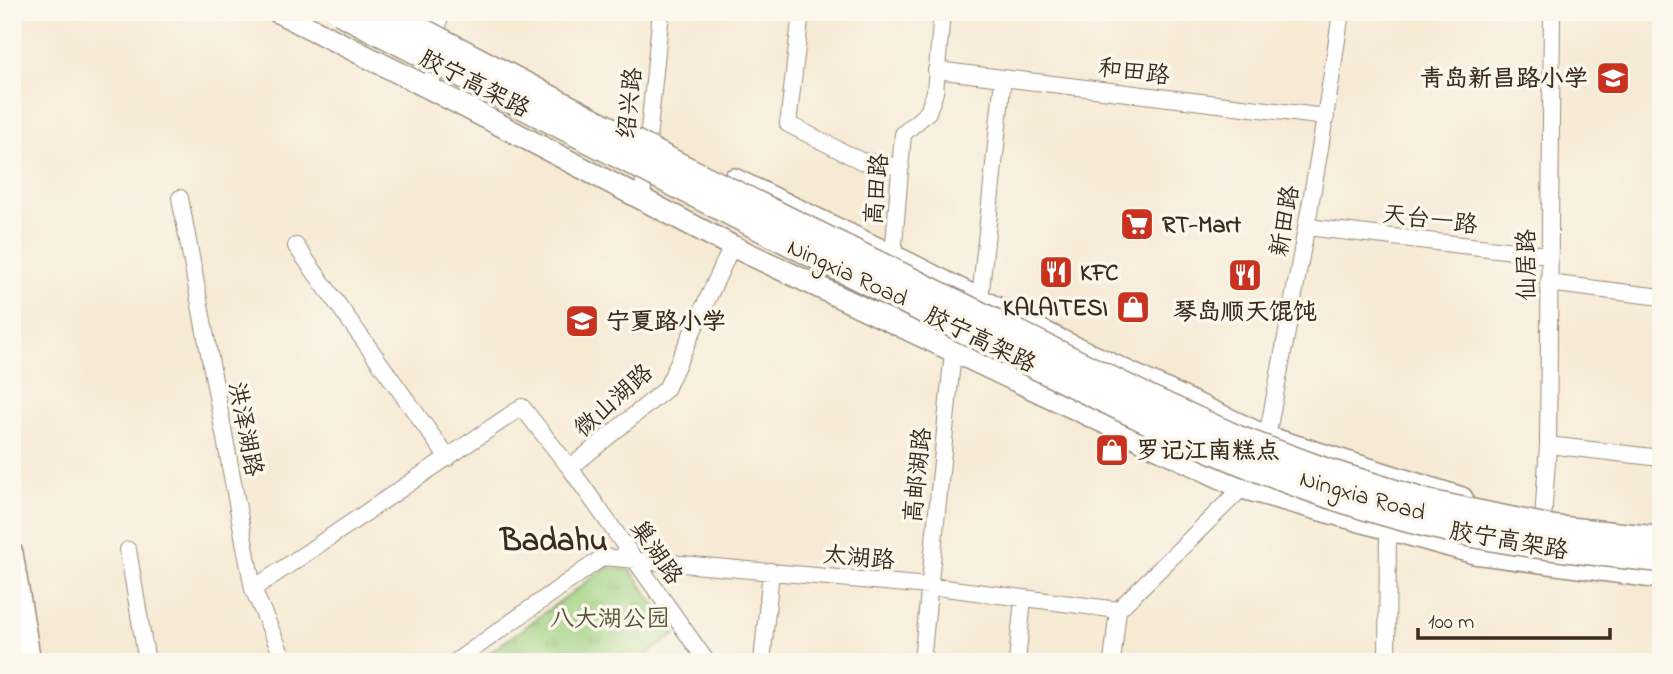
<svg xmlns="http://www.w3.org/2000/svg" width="1673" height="674" font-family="'Indie Flower','LXGW WenKai TC',sans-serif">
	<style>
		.park { fill: url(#park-tufts); stroke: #6c7d4e; stroke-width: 2 }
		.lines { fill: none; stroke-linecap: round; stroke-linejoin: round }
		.minor-casing { stroke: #988a79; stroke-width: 18 }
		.major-casing { stroke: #988a79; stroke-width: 24 }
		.minor { stroke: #fff; stroke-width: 16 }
		.major { stroke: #fff; stroke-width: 21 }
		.highway-bridge-casing { stroke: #988a79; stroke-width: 27; stroke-linecap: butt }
		.highway-bridge { stroke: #fff; stroke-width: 24 }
		.labels { text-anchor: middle; stroke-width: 7; stroke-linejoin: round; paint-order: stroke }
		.street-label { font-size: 24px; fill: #3b2a1e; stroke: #fbf7ec }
		.poi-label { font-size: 24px; font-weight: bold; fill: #3b2a1e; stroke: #fbf7ec; text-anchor: start }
		.park-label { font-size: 24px; fill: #545436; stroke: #fbf7ec }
		.district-label { font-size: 32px; font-weight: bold; fill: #3b2a1e; stroke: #fbf7ec }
	</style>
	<defs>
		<pattern id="park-tufts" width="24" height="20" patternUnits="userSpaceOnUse" patternTransform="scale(1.75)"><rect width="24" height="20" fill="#9ed07f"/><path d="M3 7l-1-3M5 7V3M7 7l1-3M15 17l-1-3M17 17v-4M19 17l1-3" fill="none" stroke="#82a967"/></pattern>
	</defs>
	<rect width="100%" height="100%" fill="#fbf7ec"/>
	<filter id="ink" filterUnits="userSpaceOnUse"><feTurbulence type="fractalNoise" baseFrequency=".0143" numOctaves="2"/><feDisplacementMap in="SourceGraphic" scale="14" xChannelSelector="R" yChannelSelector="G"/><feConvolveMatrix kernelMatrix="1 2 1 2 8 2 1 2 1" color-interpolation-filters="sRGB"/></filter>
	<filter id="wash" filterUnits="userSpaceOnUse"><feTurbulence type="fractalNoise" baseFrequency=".00686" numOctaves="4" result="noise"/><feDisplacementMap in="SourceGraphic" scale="28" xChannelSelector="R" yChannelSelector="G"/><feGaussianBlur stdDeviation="1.57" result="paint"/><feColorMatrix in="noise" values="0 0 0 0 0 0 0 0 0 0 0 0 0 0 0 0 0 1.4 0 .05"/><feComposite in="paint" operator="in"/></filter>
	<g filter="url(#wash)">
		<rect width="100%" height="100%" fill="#f6ead4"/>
		<!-- park -->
		<path class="park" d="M607 567 631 571 676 634 636 662H477Z"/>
	</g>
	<g filter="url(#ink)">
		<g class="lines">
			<!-- minor casing -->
			<g class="minor-casing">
				<path id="minor" d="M801 12 788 124 861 161 901 167
					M936 70 1326 117
					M431 89 440 12
					M180 198 253 589 285 662
					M642 199 661 12
					M1307 227 1548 255
					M296 246 448 458
					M893 256 903 134 928 112 935 92 942 12
					M1548 283 1661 297
					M975 308 980 299 1003 78
					M1548 445 1661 458
					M1262 446 1267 437C1294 296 1321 155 1341 12
					M570 468 666 389 732 246
					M1542 535 1548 445 1552 12
					M128 550 147 662
					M253 589 522 407 570 468 707 662
					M455 662 603 557 929 586 1118 610 1242 488 1246 479
					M762 662 771 571
					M922 662 953 351 957 343
					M1017 662 1023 598
					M1112 662 1118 610
					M1387 662 1388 529"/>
			</g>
			<!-- major casing -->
			<g class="major-casing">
				<path id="major" d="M278 12 431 89 732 246 1242 488 1474 553 1661 578
					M734 179 912 265 1062 341 1267 437 1462 498
					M12 553 30 662"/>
			</g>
			<!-- minor -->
			<use href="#minor" class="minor"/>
			<!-- major -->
			<use href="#major" class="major"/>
			<!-- highway-bridge casing -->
			<g class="highway-bridge-casing">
				<path id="highway-bridge" d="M339 12C535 112 729 214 926 312 1075 385 1223 467 1383 513 1474 540 1566 551 1661 560
					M387 12 673 162 1148 397 1238 438 1327 471 1427 502 1554 528 1661 539"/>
			</g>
			<!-- highway-bridge -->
			<use href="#highway-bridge" class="highway-bridge"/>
		</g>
	</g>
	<!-- icons -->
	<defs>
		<g id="school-square" transform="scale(1.75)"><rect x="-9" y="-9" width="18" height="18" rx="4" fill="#c8321e" stroke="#fbf7ec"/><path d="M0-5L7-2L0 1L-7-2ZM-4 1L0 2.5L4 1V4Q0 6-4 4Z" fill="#fff"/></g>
		<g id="supermarket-square" transform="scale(1.75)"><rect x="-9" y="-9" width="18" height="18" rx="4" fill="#c8321e" stroke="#fbf7ec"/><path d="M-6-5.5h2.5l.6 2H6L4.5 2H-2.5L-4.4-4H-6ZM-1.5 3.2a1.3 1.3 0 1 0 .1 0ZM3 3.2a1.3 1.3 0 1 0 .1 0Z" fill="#fff"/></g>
		<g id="restaurant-square" transform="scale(1.75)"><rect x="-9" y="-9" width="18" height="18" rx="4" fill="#c8321e" stroke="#fbf7ec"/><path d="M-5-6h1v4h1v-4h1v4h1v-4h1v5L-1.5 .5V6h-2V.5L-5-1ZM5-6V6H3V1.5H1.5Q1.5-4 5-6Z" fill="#fff"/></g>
		<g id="shop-square" transform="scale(1.75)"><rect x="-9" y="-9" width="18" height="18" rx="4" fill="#c8321e" stroke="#fbf7ec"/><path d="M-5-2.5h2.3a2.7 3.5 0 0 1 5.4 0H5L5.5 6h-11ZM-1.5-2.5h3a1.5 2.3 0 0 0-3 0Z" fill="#fff"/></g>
	</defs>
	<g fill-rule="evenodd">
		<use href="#school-square" x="1613" y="78"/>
		<use href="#supermarket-square" x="1137" y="224"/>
		<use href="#restaurant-square" x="1056" y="272"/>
		<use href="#restaurant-square" x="1245" y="275"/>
		<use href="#shop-square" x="1133" y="307"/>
		<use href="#school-square" x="582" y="321"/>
		<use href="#shop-square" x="1112" y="450"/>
	</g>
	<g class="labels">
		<!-- street labels -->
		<g class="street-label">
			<text transform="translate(1134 71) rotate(7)" y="8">和田路</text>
			<text transform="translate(475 83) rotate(27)" y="8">胶宁高架路</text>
			<text transform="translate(629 103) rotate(-84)" y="8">绍兴路</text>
			<text transform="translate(876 189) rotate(-85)" y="8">高田路</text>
			<text transform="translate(1430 219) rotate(7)" y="8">天台一路</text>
			<text transform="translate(1284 221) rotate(-80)" y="8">新田路</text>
			<text transform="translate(1526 265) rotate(-90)" y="8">仙居路</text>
			<text transform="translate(848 272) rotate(25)" y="8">Ningxia Road</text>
			<text transform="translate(981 339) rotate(26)" y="8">胶宁高架路</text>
			<text transform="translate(613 400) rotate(-42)" y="8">微山湖路</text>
			<text transform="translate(246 429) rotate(79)" y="8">洪泽湖路</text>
			<text transform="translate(917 475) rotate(-84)" y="8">高邮湖路</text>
			<text transform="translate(1363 495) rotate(16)" y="8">Ningxia Road</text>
			<text transform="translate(1509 540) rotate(10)" y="8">胶宁高架路</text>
			<text transform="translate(657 552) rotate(55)" y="8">巢湖路</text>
			<text transform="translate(859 557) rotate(5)" y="8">太湖路</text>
		</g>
		<!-- poi labels -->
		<g class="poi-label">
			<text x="1588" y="86" text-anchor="end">青岛新昌路小学</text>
			<text x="1162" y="232">RT-Mart</text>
			<text x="1080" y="280">KFC</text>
			<text x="1108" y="315" text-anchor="end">KALAITESI</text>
			<text x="1245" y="319" text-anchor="middle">琴岛顺天馄饨</text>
			<text x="606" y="329">宁夏路小学</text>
			<text x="1136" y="458">罗记江南糕点</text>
		</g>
		<!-- park labels -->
		<g class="park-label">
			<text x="610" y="626">八大湖公园</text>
		</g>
		<!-- district labels -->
		<g class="district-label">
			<text x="554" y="550">Badahu</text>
		</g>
	</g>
	<!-- margin -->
	<rect width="1673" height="674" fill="none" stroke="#fbf7ec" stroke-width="42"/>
	<!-- scale -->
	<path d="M1418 628v10h192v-10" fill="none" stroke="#3b2a1e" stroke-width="3.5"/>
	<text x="1428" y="628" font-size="21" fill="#3b2a1e" stroke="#fbf7ec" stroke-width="5" paint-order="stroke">100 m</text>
</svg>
